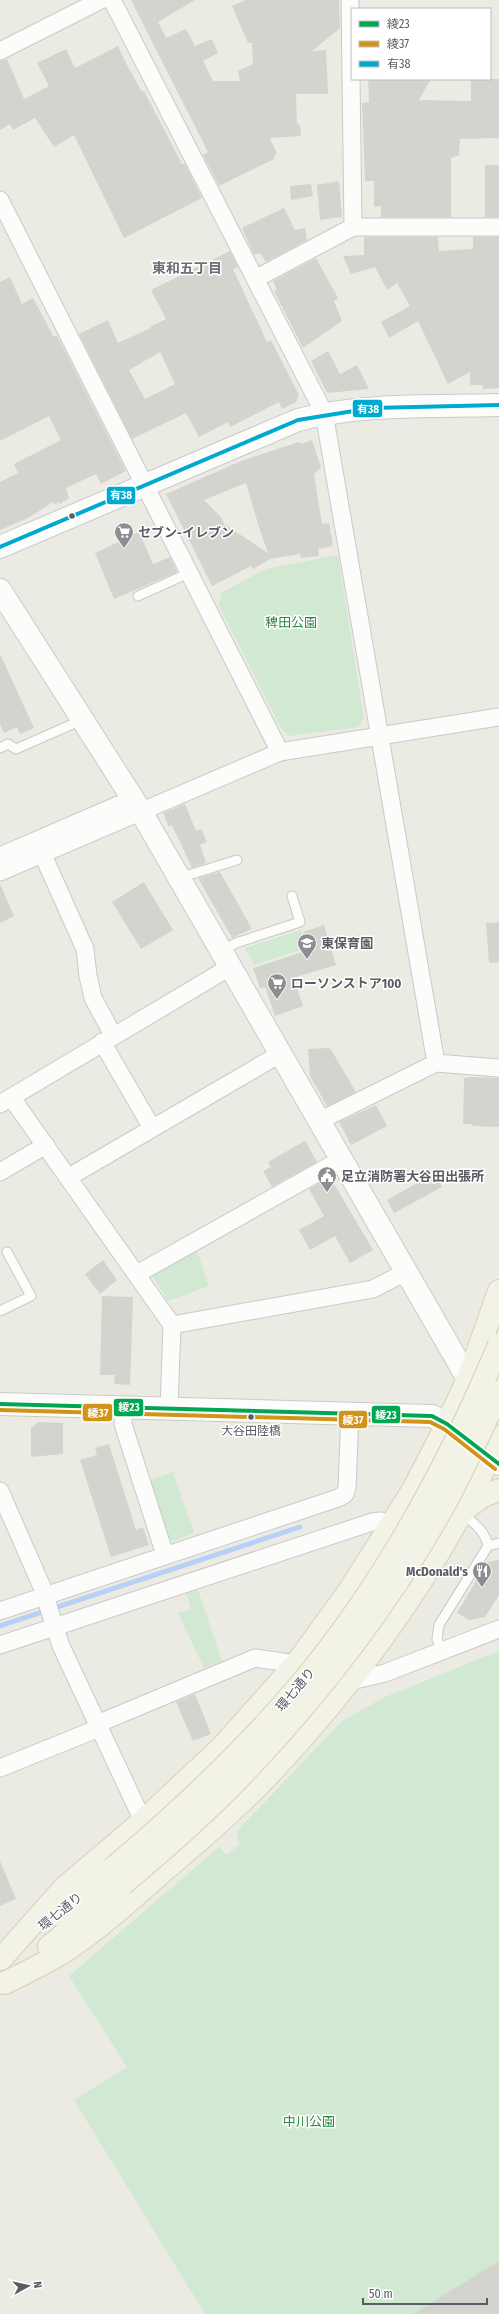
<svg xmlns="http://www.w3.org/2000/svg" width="499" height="2314" font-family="'Fira Sans Condensed','Noto Sans JP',sans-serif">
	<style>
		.green { fill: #d1e9d2 }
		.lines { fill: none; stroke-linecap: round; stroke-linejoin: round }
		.stream { stroke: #b7d0f7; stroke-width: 5 }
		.building { fill: #d4d4cf; fill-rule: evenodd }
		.lane-casing { stroke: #c9c9c8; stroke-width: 11 }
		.street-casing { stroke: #c9c9c8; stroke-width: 19 }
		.secondary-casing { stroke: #cacaca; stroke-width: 24 }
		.primary-casing { stroke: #d5d2b0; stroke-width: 24 }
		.lane { stroke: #fcfcfb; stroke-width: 9 }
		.street { stroke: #fcfcfb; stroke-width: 17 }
		.secondary { stroke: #fcfcfb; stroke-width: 22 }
		.primary { stroke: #f2f2e7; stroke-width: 22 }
		.primary-bridge-casing { stroke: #d5d2b0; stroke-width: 24; stroke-linecap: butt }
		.primary-bridge { stroke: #f2f2e7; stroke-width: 22 }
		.bus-1-casing { stroke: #fff; stroke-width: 7 }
		.bus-2-casing { stroke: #fff; stroke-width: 7 }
		.bus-3-casing { stroke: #fff; stroke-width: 7 }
		.bus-1 { stroke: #00a651; stroke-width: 4 }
		.bus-2 { stroke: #d09419; stroke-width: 4 }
		.bus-3 { stroke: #00a9ce; stroke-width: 4 }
		.bus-dot { fill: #5a5c64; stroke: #fff; stroke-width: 1.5 }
		.labels { text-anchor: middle; stroke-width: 3; stroke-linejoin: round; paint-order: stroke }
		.bus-label { font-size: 12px; fill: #5a5c64; stroke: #fff }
		.poi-label { font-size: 13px; font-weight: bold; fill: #5a5c64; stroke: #fff; text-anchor: start }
		.park-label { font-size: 13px; fill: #2e8742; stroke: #fff }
		.street-label { font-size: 13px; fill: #5a5c64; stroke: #fff }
		.neighbourhood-label { font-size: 14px; font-weight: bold; fill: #6b6e76; stroke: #fff }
		.line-badge { stroke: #fff; stroke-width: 1.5 }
		.badge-label { font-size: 11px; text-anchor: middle; font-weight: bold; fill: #fff }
	</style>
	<rect width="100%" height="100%" fill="#ebebe4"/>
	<!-- green -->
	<path class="green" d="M338 555 364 718 358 727 289 736 282 730 219 606 221 593 266 569Z
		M301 930 306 948 254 965 245 948Z
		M196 1248 209 1286 168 1301 151 1274Z
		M173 1472 194 1533 174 1541 168 1539 149 1480Z
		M198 1590 222 1661 204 1668 178 1613 191 1609 186 1593Z
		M499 1651V2314H205L74 2100 127 2067 69 1976 219 1847 226 1855 239 1845 237 1831 342 1721 385 1697Z"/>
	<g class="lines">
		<!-- stream -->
		<path class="stream" d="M0 1626 300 1527"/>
	</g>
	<!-- building -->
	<path class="building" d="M131 0H195L158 22 166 38 186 29 195 46 212 39 218 53 203 61 213 81H240L238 71 253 64 252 43H248L232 6 246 0H339L340 28 312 51 326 50 328 94H296L297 124 300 125 301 136 270 138 277 154 274 156V159L219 186 203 155 208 152Z
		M118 46 128 67 142 92 144 91 182 164H185L202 198 124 238 74 135 54 147 35 118 13 130 10 124 0 130V61L7 59 24 99 49 86 37 63 66 49 75 68Z
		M368 79H431L419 100 471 101V79H499V138L460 139 459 155 451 158V217H381V206L374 207V181H365L362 103 369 102Z
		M485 165H499V217H485Z
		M339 181 342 217 320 220 317 185Z
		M311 184 313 196 291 200 290 186Z
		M284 208 295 230 305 228 307 240 266 262 260 253 254 255 242 228Z
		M364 237H438L439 251 473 249V237H499V388L483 389V385H470V372L448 384 418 321 389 338 381 322 410 306 397 283 387 290 375 267 351 274 343 256 364 255Z
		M230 251 238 267 233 269 267 342 271 340 299 395 296 402 282 409 279 402 230 427 228 422 199 437 186 413 132 439 79 334 108 320 118 343 151 328 150 327 166 319 151 290ZM160 352 175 384 145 399 129 370Z
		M316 258 338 298 334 301 342 321 303 348 274 291 277 290 273 281Z
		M10 277 22 304 33 298 53 336H57L61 343 126 471 101 484 96 474 66 488 69 498 60 504 58 502 56 505 53 502 28 518 0 530V482L18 473 14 464 61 440 49 416 0 441V282Z
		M328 351 340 374 357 365 369 389 327 393 311 361Z
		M312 440 321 467 314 474 322 524 329 523 333 546 318 549 319 556 301 558 300 554 270 559 253 569 251 566 212 586 166 494 241 461 299 442 302 444ZM246 483 259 527 268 553 224 524 221 517 204 500Z
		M139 532 153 564 170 557 177 572 114 599 95 553Z
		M0 654 34 728 20 734 17 727 4 733 0 724Z
		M185 804 196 831 201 829 207 842 200 845 206 863 192 868 172 825 169 827 163 813Z
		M220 872 252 929 232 938 198 878Z
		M144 882 173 930 141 949 112 902Z
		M0 884 14 916 0 923Z
		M499 922V962L489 963 486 923Z
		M324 925 336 965 293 978 303 1006 275 1016 265 987 260 988 253 968 309 950 303 932Z
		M330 1048 356 1092 327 1106 310 1076 308 1049Z
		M472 1077 499 1078V1127L472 1126V1124H463L464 1078Z
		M376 1105 387 1126 351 1145 339 1122Z
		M305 1141 317 1162 272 1187 263 1171 271 1167 268 1162Z
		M435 1173 442 1187 394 1213 387 1200Z
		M330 1177 373 1250 350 1263 335 1236 310 1250 299 1230 324 1216 309 1189Z
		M103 1260 117 1280 100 1294 85 1274Z
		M102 1296 133 1297 130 1385 114 1384 115 1375H100Z
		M38 1422 63 1423V1454L31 1457V1428Z
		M109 1444 136 1530 143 1527 149 1545 111 1557 80 1460 97 1455 95 1448Z
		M499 1560V1595L485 1617 469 1620 457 1613 487 1562Z
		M195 1694 211 1734 193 1741 176 1702Z
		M0 1861 16 1899 0 1906Z
		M499 2261V2314H413Z"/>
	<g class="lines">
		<!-- lane casing -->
		<g class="lane-casing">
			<path id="lane" d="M138 596 189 573
				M0 748 8 744 16 749 82 720
				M179 878 237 860
				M222 951 236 943 300 922 292 896
				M0 1311 31 1296 7 1252
				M461 1512C472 1522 485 1530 488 1546
				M442 1651 437 1639 439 1625 488 1546 499 1543"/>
		</g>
		<!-- street casing -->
		<g class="street-casing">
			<path id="street" d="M112 0 324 413 436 1063
				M350 0 353 227
				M0 51 101 0
				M0 200 280 752
				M255 279 353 227H499
				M42 853 85 949 88 976 93 998 113 1035
				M0 856 118 805 140 810
				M0 872 280 752 499 717
				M102 1042 152 1128
				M11 1097 172 1325 169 1408
				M0 1104 230 967
				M319 1121 436 1063 499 1068
				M0 1172 46 1145
				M69 1177 280 1054
				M137 1274 342 1159
				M172 1325 373 1289 406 1272
				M124 1407 123 1424 165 1555
				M0 1491 42 1587 61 1646 143 1821
				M0 1611 338 1498 345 1494 347 1488 350 1413
				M0 1645 372 1522 381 1521 392 1527
				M351 1681 385 1673 499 1629
				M97 1724 255 1658 296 1664
				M0 1768 99 1728"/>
		</g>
		<!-- secondary casing -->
		<g class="secondary-casing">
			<path id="secondary" d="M0 547 298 420C363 403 432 407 499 405
				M0 590 140 810 468 1379
				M0 1404 432 1416 447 1424 499 1464"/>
		</g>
		<!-- primary casing -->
		<g class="primary-casing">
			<path id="primary" d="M464 1510 483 1496 499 1490
				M57 1914 112 1869
				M49 1947 123 1884
				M1 1959 64 1888 143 1821 222 1747 296 1664 347 1594 413 1490 447 1424 468 1379 499 1291
				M5 1983C25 1973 46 1963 65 1951 102 1927 134 1897 167 1868 205 1836 243 1803 277 1766 367 1669 445 1558 499 1437"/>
		</g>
		<!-- lane -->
		<use href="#lane" class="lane"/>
		<!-- street -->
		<use href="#street" class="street"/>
		<!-- secondary -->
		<use href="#secondary" class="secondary"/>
		<!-- primary -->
		<use href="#primary" class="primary"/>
		<!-- primary-bridge casing -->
		<g class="primary-bridge-casing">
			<path id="primary-bridge" d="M112 1869C183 1809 250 1746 309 1674 390 1575 450 1462 499 1345
				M123 1884C164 1849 206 1813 243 1774 322 1691 392 1600 447 1500 466 1465 482 1428 499 1392"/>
		</g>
		<!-- primary-bridge -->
		<use href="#primary-bridge" class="primary-bridge"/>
		<!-- bus-1 casing -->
		<g class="bus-1-casing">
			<path id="bus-1" d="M0 1404 432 1416 447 1424 499 1464"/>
		</g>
		<!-- bus-2 casing -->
		<g class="bus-2-casing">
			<path id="bus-2" d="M0 1410 430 1422 444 1429 495 1469"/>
		</g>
		<!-- bus-3 casing -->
		<g class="bus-3-casing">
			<path id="bus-3" d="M0 547 298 420 372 408 499 405"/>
		</g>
		<!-- bus-1 -->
		<use href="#bus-1" class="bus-1"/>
		<!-- bus-2 -->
		<use href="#bus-2" class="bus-2"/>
		<!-- bus-3 -->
		<use href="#bus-3" class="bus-3"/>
	</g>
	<!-- icons -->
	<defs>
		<g id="supermarket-pin" transform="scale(1)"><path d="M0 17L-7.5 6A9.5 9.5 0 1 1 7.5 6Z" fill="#8d8e91" stroke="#fff"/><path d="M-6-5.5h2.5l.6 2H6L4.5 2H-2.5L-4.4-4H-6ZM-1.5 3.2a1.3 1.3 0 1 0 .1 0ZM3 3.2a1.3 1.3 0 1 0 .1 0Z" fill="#fff"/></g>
		<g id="school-pin" transform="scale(1)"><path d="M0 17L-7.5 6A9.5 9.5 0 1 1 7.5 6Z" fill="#8d8e91" stroke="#fff"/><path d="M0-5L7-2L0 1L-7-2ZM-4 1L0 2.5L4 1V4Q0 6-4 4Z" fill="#fff"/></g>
		<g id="civic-pin" transform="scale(1)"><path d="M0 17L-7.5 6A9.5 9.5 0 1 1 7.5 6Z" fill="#8d8e91" stroke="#fff"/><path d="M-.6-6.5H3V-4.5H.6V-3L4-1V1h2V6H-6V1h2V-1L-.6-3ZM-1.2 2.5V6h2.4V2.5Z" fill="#fff"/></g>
		<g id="restaurant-pin" transform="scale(1)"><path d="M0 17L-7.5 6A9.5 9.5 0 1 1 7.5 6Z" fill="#8d8e91" stroke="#fff"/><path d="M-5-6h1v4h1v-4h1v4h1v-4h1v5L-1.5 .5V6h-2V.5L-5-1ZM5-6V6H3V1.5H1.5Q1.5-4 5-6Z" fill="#fff"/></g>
	</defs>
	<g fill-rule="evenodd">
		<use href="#supermarket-pin" x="124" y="532"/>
		<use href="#school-pin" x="307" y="943"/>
		<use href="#supermarket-pin" x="277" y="983"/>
		<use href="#civic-pin" x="327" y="1176"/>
		<use href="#restaurant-pin" x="482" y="1571"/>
	</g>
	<!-- markers -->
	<g class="bus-dot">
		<circle cx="72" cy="516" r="3.5"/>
		<circle cx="251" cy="1417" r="3.5"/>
	</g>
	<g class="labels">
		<!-- bus labels -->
		<g class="bus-label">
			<text x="251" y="1435">大谷田陸橋</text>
		</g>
		<!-- poi labels -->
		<g class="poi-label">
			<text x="138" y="537">セブン-イレブン</text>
			<text x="321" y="948">東保育園</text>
			<text x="291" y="988">ローソンストア100</text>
			<text x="341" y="1181">足立消防署大谷田出張所</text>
			<text x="468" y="1576" text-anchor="end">McDonald's</text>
		</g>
		<!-- park labels -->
		<g class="park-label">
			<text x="291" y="627">稗田公園</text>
			<text x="309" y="2126">中川公園</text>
		</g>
		<!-- street labels -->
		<g class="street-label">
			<text transform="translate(295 1689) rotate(-50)" y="5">環七通り</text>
			<text transform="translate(60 1911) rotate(-39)" y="5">環七通り</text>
		</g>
		<!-- neighbourhood labels -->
		<g class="neighbourhood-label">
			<text x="187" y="273">東和五丁目</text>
		</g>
	</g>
	<g class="line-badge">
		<rect x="352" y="399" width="31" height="19" rx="4" fill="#00a9ce"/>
		<rect x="106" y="486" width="30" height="19" rx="4" fill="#00a9ce"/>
		<rect x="113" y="1398" width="31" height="19" rx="4" fill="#00a651"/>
		<rect x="82" y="1403" width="31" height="19" rx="4" fill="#d09419"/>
		<rect x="371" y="1405" width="30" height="19" rx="4" fill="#00a651"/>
		<rect x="338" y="1410" width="30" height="19" rx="4" fill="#d09419"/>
	</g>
	<g class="badge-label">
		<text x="368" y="413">有38</text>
		<text x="121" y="499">有38</text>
		<text x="129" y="1411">綾23</text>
		<text x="98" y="1417">綾37</text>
		<text x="386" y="1419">綾23</text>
		<text x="353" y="1424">綾37</text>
	</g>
	<!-- legend -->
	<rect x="351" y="8" width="140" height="72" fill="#ffffff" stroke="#bdbec1"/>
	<rect x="359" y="21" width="20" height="6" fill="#00a651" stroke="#bdbec1"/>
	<text x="387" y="28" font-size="12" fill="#5a5c64">綾23</text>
	<rect x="359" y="41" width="20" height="6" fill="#d09419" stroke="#bdbec1"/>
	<text x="387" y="48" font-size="12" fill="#5a5c64">綾37</text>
	<rect x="359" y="61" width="20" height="6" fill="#00a9ce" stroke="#bdbec1"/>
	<text x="387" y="68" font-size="12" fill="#5a5c64">有38</text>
	<!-- north arrow -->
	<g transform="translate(28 2286) rotate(82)" stroke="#ffffff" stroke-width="3" paint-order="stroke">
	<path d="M0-3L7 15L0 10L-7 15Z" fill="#5a5c64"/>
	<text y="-6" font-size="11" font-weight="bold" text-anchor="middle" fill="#5a5c64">N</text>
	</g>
	<!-- scale -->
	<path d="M363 2298v6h124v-6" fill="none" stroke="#5a5c64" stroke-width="2"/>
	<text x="369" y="2298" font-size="12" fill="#5a5c64" stroke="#ffffff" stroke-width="3" paint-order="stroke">50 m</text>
</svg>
